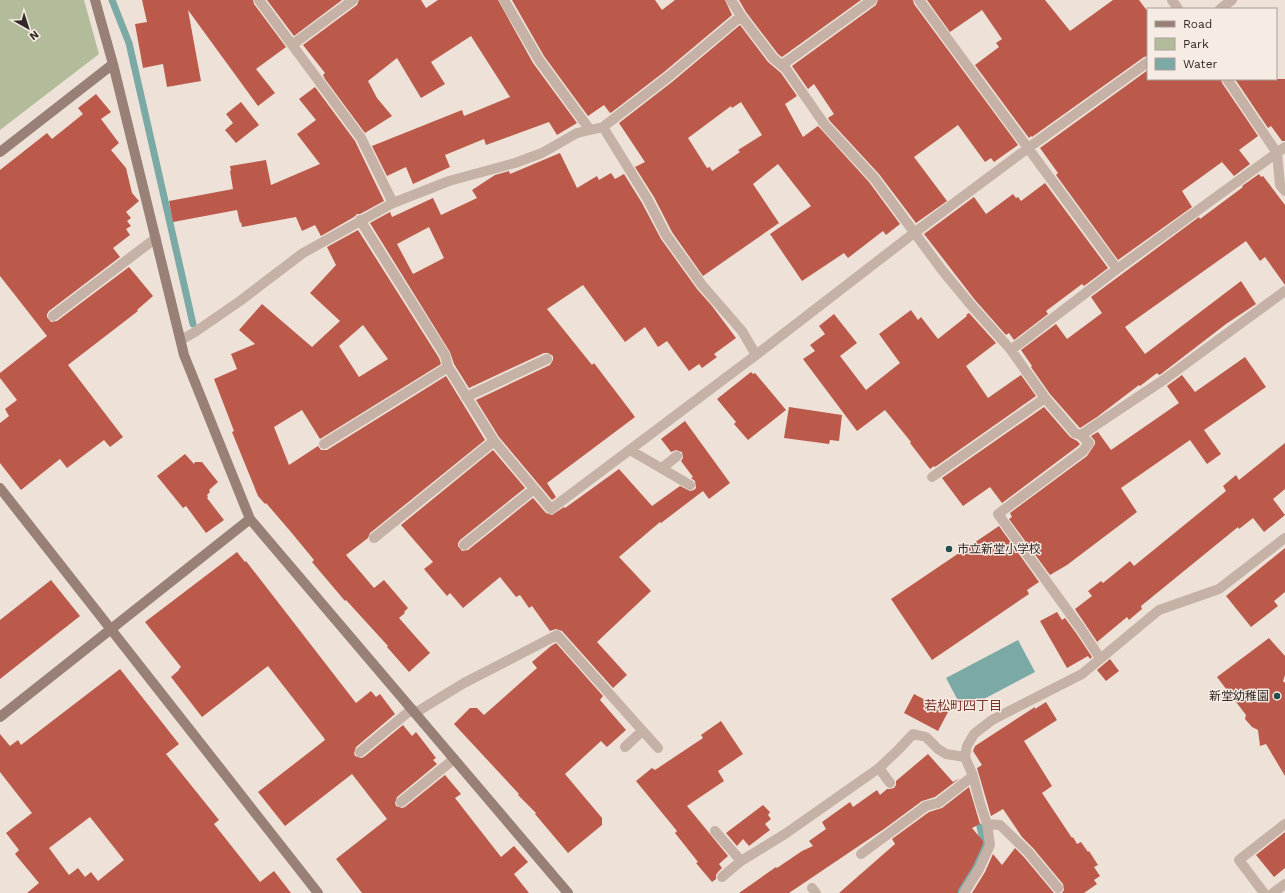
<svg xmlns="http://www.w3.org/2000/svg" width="1285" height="893" font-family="'Work Sans','Noto Sans JP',sans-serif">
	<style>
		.green { fill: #b3bc9a }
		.water { fill: #7aa9a6 }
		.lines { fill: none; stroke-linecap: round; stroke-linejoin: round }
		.stream { stroke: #7aa9a6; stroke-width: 7 }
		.building { fill: #bb5a4a; fill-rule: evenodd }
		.lane { stroke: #c5b1a6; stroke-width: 10 }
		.street { stroke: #c5b1a6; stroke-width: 10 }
		.secondary { stroke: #988077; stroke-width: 10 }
		.poi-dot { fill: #1f4f4e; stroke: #f7ece4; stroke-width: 1.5 }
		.labels { text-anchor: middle; stroke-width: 3; stroke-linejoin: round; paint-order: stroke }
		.poi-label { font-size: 12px; fill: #322826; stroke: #f7ece4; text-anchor: start }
		.neighbourhood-label { font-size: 13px; fill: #793226; stroke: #f7ece4 }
	</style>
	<rect width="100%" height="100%" fill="#eee2d8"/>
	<!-- green -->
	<path class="green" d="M0 0H84L99 54 0 130Z"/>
	<!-- water -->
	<path class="water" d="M1018 640 1035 672 963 710 946 678Z"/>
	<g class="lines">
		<!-- stream -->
		<path class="stream" d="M112 0 129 43 193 324
			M956 893C965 881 981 862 983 846 983 840 982 834 980 827"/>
	</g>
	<!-- building -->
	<path class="building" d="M142 0H253L254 4 286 47 256 69 275 93 258 106 188 10 201 81 167 87 163 64 143 68 135 24 147 22Z
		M267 0H342L294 36Z
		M359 0H421L426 8 438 0H498L533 63 577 123 557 135 549 122 486 145 484 139 445 155 450 167 413 184 406 167 387 176 372 146 462 110 464 116 510 97 471 36 431 62 445 84 421 98 397 58 368 81 377 98 392 116 365 133 325 79 323 75 325 73 303 45 357 5Z
		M512 0H655L662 10 675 0H725L732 15 664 72 612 112 610 113 604 105 588 116 544 56Z
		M739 0H861L782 57 778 54 746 12Z
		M878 0H913L914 4 1018 145 994 162 991 158 985 162 958 125 914 157 947 201 916 223 879 174 830 121 828 118 834 114 814 84 808 89 792 66 876 5Z
		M927 0H1045L1070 31 1113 0H1139L1148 12V56L1144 57 1032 137 1031 136 1029 138 975 65 999 47 996 43 1002 39 982 10 950 32Z
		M740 25 768 62 781 73 797 96 785 104 803 137 818 126 869 182 900 224 886 235 883 231 848 258 844 253 802 281 770 234 811 206 778 164 753 184 779 223 703 276 672 232 654 197 635 167 645 162 619 123 672 82ZM741 102 762 135 738 150 740 152 712 171 710 167 707 168 688 138 731 106 732 108Z
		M1148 70V79H1221L1222 83 1258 136 1239 150 1250 164 1234 176 1222 162 1182 191 1192 207 1118 260 1056 175 1058 173 1040 148Z
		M1235 79H1285V141H1282L1271 126 1268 128Z
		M315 87 355 141 384 201 360 214H357L354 217 321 236 315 225 302 231 296 217 242 227 241 222 240 223 237 210 173 222 169 201 233 189 230 171H231L230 166 266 160 271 185 320 164 297 134 316 120 299 99Z
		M96 94 111 112 101 119 119 143 111 150 126 168 132 193 139 201 126 212 131 218 127 221 131 226 126 229 130 235 113 248 120 257 49 311 47 314V317L51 322 57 321 129 267 153 296 137 310 138 311 68 365 123 437 110 447 104 440 67 468 60 459 21 490 0 463V423L9 416 5 409 17 400 0 378V373L47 336 0 276V170L47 133 52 139 83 114 78 108Z
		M241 102 259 125 236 143 225 130 233 123 226 114Z
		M560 153 577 188 597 176 599 180 611 173 615 179 624 174 642 203 661 239 697 289 712 306 736 338 714 354 717 357 702 368 699 364 689 371 667 341 658 347 645 327 625 342 583 285 547 309 592 365 594 363 635 417 547 483 556 497 552 500 499 437 476 400 550 365 553 360V356L548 353H544L469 388 454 364 450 352 370 223 390 212 392 217 433 198 441 215 477 198 472 190 495 175 509 171 510 174ZM429 227 444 258 413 274 397 244Z
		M1259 174 1261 177 1263 176 1285 205V285L1265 257 1260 261 1246 241 1125 327 1145 354 1241 281 1256 304 1226 324 1161 374 1159 375 1157 373 1140 386 1139 385 1097 417 1080 428 1079 427 1050 394 1031 367 1032 366 1021 350 1056 324 1067 339 1102 313 1091 297 1199 217 1200 219 1243 187 1242 186Z
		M1045 183 1108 268 1084 286 1082 284 1046 311 1048 314 1014 340 1009 333 1006 335 975 300 924 234 974 197 986 214 1013 194 1016 198 1018 197 1021 201Z
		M358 230 439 358 441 364 320 439 302 410 274 427 289 465 318 446 321 450H327L446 376 485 440 370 533 368 538 346 555 374 588 384 580 408 608 404 612 405 613 399 618 430 653 409 672 387 647 388 646 346 600 345 601 312 562 314 560 291 532 266 503 265 504 258 496 232 432 234 431 214 379 237 369 231 354 255 344 239 330 262 304 312 347 340 321 310 293 336 265 327 247ZM363 325 388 359 359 377 339 346Z
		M911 310 918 320 921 317 938 339 967 316 966 315 969 313 996 343 966 366 988 398 1021 375 1036 396 935 467 934 466 930 469 910 443 911 442 885 410 857 431 803 359 815 351 810 345 825 334 819 326 834 314 857 343 840 356 866 390 900 363 879 334Z
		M1245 357 1266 387 1204 430 1221 454 1207 464 1190 440 1121 488 1137 512 1067 565 1050 575 1009 519 1012 517 1010 513 1087 456 1095 444V441L1091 436 1098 432 1111 450 1179 403 1167 386 1182 375 1195 392Z
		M751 372 753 374 755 373 786 410 748 440 734 424 736 422 717 399Z
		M789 407 842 415 839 441 830 440 829 444 784 438Z
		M1044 407 1070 437 1077 441 1080 444 1078 446 1002 503 990 487 963 506 942 478Z
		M685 421 730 483 709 499 703 491 661 523 660 522 619 557 651 591 597 642 627 675 613 688 562 631 556 629 550 631 532 606 529 608 520 595 516 597 500 577 463 608 450 593 447 596 424 569 433 562 401 525 493 450 525 488 460 540 458 543V546L462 551 468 550 533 498 546 513 552 515 564 507 565 508 619 469 652 506 680 486 690 491 694 490 696 488 695 481 691 478 693 477 681 461 683 458 682 452 676 450 671 452 661 439Z
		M1285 443V489L1273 499 1285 515 1264 532 1253 518 1239 529 1238 527 1141 606 1142 609 1129 620 1127 617 1097 642 1102 649 1075 609 1092 596 1088 591 1101 581 1103 583 1130 561 1134 566 1226 491 1223 486 1236 475 1239 480Z
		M185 454 194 464 195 462H202L218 482 209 490 210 492 207 495 208 497 207 498 224 520 206 533 186 506 183 508 157 476Z
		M999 526 1039 582 1027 590 1029 594 932 660 891 599Z
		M1285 548V592L1274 601 1278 606 1251 627 1226 596Z
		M237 552 245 562 246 561 356 703 371 691 376 697 380 694 395 714 356 747 354 753 355 756 361 758 364 757 403 725 412 736 416 732 436 758 433 760 437 764 397 797 395 803 396 806 402 808 405 807 445 775 461 794 455 798 501 857 514 846 528 862 514 874 529 893H362L336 859 387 819 352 774 285 826 258 792 325 740 324 738 268 666 202 717 171 677 179 670V669L181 667 145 622Z
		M51 580 80 616 0 679V620Z
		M1057 612 1062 620 1065 618 1076 633 1092 657 1090 659 1088 656 1067 668 1040 621Z
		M1269 638 1285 656V675L1283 681 1285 683V776L1266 744 1260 746 1258 730 1252 727 1245 719 1246 715 1217 677Z
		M556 643 603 696 600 700 626 730 607 747 601 741 565 774 602 818V825L568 853 535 814 536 813 518 795 519 794 454 724 470 708H477L484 715 537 668 532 662 551 646Z
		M1110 659 1119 671 1106 681 1097 670Z
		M120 669 179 744 166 754 219 820 214 824 260 882 274 871 291 893H27L39 883 15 854 19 850 6 833 32 813 0 772V734L10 746 18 740 21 745ZM90 817 124 860 98 881 91 872 85 877 78 868 69 875 49 848Z
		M914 694 948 712 938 731 904 713Z
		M1046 702 1057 720 1024 741 1052 786 1042 793 1072 838 1073 837 1077 844 1081 842 1088 852 1089 851 1098 865 1094 867 1100 876 1094 880 1097 884 1084 893H1062L1064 890 1063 884 1033 848 1022 837 1003 809 991 816 977 768 982 765 973 751 975 746 1035 707V709Z
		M721 721 743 754 718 771 724 781 687 806 728 856 719 864 722 868 718 872 716 875V879L712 882 696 863 698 862 675 833 677 831 636 781 652 768 655 770 703 738 701 735Z
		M928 754 953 782 960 778 935 797 922 801 884 829 789 893H739L776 867 777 868 802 851 813 846 809 841 826 829 822 822 850 802 853 807 877 790 880 795 887 789H890L894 788 896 785V781Z
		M969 787 980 824 972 828 983 841V844L973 866 958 890V893H839L895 844 892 839 929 812 942 808Z
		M763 805 770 812 768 815 771 819 765 824 770 830 749 846 743 839 737 846 726 833Z
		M1285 832V868L1274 877 1256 855Z
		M1015 848 1023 856 1054 893H972L985 872 993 854 1002 865Z"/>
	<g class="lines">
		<!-- lane -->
		<path class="lane" d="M1081 435 1089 443 1083 451 998 514 1081 629 1100 658
			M1264 893 1239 860 1285 824
			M1273 893 1285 884"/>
		<!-- street -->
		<path class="street" d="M259 0 361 138 393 203
			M504 0 539 60 590 130
			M731 0 741 16 773 58 786 69 825 125 874 178 942 270 970 304 1011 350 1045 398 1075 433 1081 435 1165 379 1285 291
			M919 0 1117 269
			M1172 0 1178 9
			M1220 9 1232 0
			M292 45 353 0
			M782 65 872 0
			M1227 79 1277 153 1280 185 1285 191
			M603 127 648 200 666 235 702 285 742 331 756 355
			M360 220 445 355 448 367 494 441 551 509 756 355 914 233 1028 148 1148 62
			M53 316 156 238
			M181 340 195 332 240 301 303 253 393 203 449 181 515 163 542 153 577 133 603 127 668 77 741 16
			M1011 350 1117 269 1285 147
			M466 397 547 359
			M324 444 448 367
			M630 450 690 485
			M662 468 677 456
			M932 477 1045 398
			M374 538 494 441
			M464 545 534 489
			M415 713 464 683 557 635 658 748
			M625 747 642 731
			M360 752 412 709
			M879 768 890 783
			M401 802 454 759
			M987 824 1000 825 1028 852 1058 888
			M715 831 741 861 785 834 879 768 899 749 913 734 926 737 938 749 946 754 965 757
			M861 854 926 806 938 803 973 776
			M722 877 741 861
			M812 888 816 893
			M964 893 979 869 990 845 987 824 980 803 973 776 965 757 967 746 974 734 992 720 1082 674 1159 610 1219 589 1285 538"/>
		<!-- secondary -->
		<path class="secondary" d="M95 0 113 64 184 355 250 519 568 893
			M0 152 113 64
			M0 488 318 893
			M0 717 250 519"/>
	</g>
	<!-- markers -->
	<g class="poi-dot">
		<circle cx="949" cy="549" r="4"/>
		<circle cx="1277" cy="696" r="4"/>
	</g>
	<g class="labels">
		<!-- poi labels -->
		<g class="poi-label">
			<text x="957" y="553">市立新堂小学校</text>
			<text x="1269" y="700" text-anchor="end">新堂幼稚園</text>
		</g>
		<!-- neighbourhood labels -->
		<g class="neighbourhood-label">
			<text x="963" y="710">若松町四丁目</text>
		</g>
	</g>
	<!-- legend -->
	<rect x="1147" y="8" width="130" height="72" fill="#f7ece4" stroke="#a89e98"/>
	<rect x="1155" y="21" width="20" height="6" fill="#988077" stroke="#a89e98"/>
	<text x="1183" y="28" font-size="12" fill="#322826">Road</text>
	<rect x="1155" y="38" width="20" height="12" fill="#b3bc9a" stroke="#a89e98"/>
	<text x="1183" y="48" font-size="12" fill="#322826">Park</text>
	<rect x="1155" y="58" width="20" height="12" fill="#7aa9a6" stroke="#a89e98"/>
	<text x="1183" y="68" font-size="12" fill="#322826">Water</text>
	<!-- north arrow -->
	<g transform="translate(28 28) rotate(141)" stroke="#f7ece4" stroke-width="3" paint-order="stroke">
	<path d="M0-3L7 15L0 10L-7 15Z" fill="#322826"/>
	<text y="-6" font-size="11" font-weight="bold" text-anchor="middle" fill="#322826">N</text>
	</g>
</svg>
